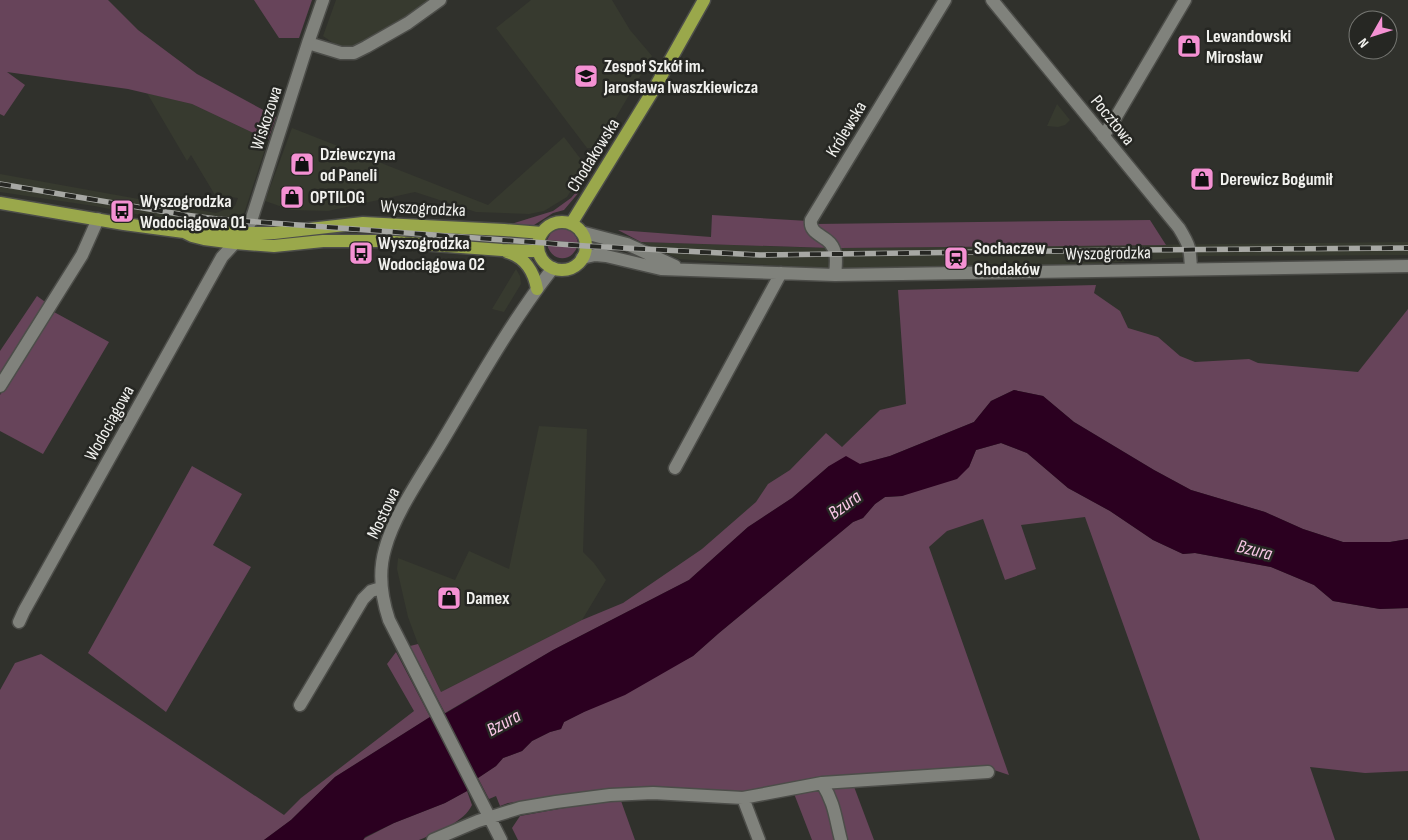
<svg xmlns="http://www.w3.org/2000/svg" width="1408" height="840" font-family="'Sofia Sans Condensed',sans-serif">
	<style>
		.built { fill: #373a2f }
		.green { fill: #67445a }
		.water { fill: #2b0020 }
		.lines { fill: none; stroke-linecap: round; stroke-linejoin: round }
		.minor-casing { stroke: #4c4d49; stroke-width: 15 }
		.major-casing { stroke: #4c4d49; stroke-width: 15 }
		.minor { stroke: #80827c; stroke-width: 12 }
		.major { stroke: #9aa84b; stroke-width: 12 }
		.rail-casing { stroke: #a7a8a4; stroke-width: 5.5 }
		.rail { stroke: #262723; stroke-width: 4; stroke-dasharray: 11; stroke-linecap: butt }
		.labels { text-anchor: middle; stroke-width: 5; stroke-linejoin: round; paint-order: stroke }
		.poi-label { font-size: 18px; font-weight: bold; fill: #f1f1ee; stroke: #262723; text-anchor: start }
		.street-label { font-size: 18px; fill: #f1f1ee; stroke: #262723 }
		.water-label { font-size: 19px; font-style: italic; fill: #fac8e7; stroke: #262723 }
	</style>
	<rect width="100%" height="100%" fill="#30312c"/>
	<!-- built -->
	<path class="built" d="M336 0H430L412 15 351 47 336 45 323 36Z
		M531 0H612L630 30 652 56 598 148H587L496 28Z
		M147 93 192 104 268 140 240 226 182 223 94 206 0 192V174L216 213 235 206 238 198 215 195 191 155 187 161Z
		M1057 104 1070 120 1065 125 1058 127 1047 126Z
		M292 128 488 205 564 137 586 166 567 197 544 211 529 214 476 212 415 192 328 211 291 210 265 201Z
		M641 242 826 248 1408 242V255L1204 256 1079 265 853 269 769 265 679 259Z
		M516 269 520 276 521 284 504 312 492 309Z
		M539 426 587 429 583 552 594 563 606 580 582 620 441 692 418 644 408 617 397 569 398 558 455 580 469 551 509 569Z"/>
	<!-- green -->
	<path class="green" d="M0 0H108L138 30 197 74 276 117 268 140 192 104 128 89 7 72 25 85 4 116 0 114Z
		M254 0H312L299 38H279Z
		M579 189 580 191 564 210 553 213 534 225 529 226 508 225 553 211 571 198Z
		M712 215 808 221 831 248 641 242 618 230 711 237Z
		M1150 220 1166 245 840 248C837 237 824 231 815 224Z
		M561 228C571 228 576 233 578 243L547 240 552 231Z
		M547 244 577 247C571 263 551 262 547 244Z
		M1096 285 1094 293 1120 311 1128 328 1158 337 1180 356 1195 362 1249 359 1258 363 1358 372 1408 309V539L1390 542H1343L1303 529 1265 512 1191 490 1154 470 1074 422 1043 396 1014 390 991 401 974 422 890 456 860 464 829 466 792 498 748 527 689 580 553 650 445 713 410 646 418 644 441 692 582 620 623 603 702 549 756 502 768 484 790 470 826 433 842 447 880 410 906 404 898 290Z
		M37 296 48 304 0 379V351Z
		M54 312 109 342 43 454 0 431V395Z
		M1001 443 1027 453 1068 488 1110 511 1153 540 1183 554 1195 553 1271 567 1314 585 1333 601 1380 609 1408 608V771L1365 773 1310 767 1335 840H1200L1085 517 1021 525 1036 569 1005 580 983 519 947 531 929 547 1009 775 988 768 823 779 791 782 743 793 618 789 508 803 500 806 496 796 489 799 478 778 496 766 503 758 522 751 532 741 550 732 561 729 564 722 693 656 719 633 853 522 863 518 875 504 885 497 902 496 969 467 976 450Z
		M192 466 242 494 213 545 251 567 166 712 88 653Z
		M396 652 430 717 335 777 291 820 264 840H0V690L15 663 41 654 284 815 301 798 414 711 387 664Z
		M853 784 874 840H845L833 790V787Z
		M467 791 472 805C464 822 440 830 424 838L419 840H363L365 838 394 823 445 803Z
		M793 791H817L822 793 838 840H812Z
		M620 798 635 840H518L512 828 520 816Z"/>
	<!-- water -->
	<path class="water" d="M1014 390 1043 396 1074 422 1154 470 1191 490 1265 512 1303 529 1343 542H1390L1408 539V608L1380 609 1333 601 1314 585 1271 567 1195 553 1183 554 1153 540 1110 511 1068 488 1027 453 1001 443 976 450 969 467 957 479 902 496 885 497 875 504 863 518 853 522 719 633 693 656 625 695 584 712 564 722 561 729 550 732 532 741 522 751 503 758 496 766 478 778 467 791 445 803 394 823 365 837 363 840H264L291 820 335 777 430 717 446 713 553 650 689 580 748 527 792 498 829 466 846 456 860 464 890 456 974 422 991 401Z"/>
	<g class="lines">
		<!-- minor casing -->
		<g class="minor-casing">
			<path id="minor" d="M992 0 1179 228C1190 246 1190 248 1191 269
				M308 43 341 53H354L366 47 408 23 440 0
				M1103 136 1113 122 1185 0
				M581 232 627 244 675 266
				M582 258 595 255 606 256 661 269 835 275 1408 266
				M835 275C836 265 838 252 830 243 823 235 809 233 811 220L945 0
				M0 386 82 255 98 219
				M675 468 781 273
				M19 622 24 611 222 257 244 233 251 221 308 43 323 0
				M300 705 363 599 371 591 381 588
				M822 783 988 772
				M743 798 759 840
				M433 840 478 821 520 808 556 802 610 795 653 793 743 798 822 783C835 804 835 817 841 840
				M501 840 389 620C381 596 378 573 385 549 394 515 422 475 440 445 476 385 510 323 553 268"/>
		</g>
		<!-- major casing -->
		<g class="major-casing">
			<path id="major" d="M0 203 124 224 184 232 192 236 204 239 235 243 274 246 323 241H380L502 250 538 251
				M538 246a24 24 0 1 1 48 0a24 24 0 1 1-48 0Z
				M571 224 654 89 704 0
				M184 232 193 227 244 233H274L363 223 504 230 542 233
				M507 252C525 257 534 272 537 289"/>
		</g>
		<!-- minor -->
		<use href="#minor" class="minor"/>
		<!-- major -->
		<use href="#major" class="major"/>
		<!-- rail casing -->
		<g class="rail-casing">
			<path id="rail" d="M0 184 185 215 217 219 586 246 760 255 1134 250 1408 248"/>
		</g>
		<!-- rail -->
		<use href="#rail" class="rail"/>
	</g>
	<!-- icons -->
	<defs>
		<g id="shop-square" transform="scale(1.25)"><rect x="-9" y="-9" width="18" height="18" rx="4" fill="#f491d3" stroke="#262723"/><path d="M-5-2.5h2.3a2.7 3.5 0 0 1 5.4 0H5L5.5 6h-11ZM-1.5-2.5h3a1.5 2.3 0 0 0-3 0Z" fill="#111"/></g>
		<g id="school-square" transform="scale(1.25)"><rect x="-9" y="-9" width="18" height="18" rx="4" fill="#f491d3" stroke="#262723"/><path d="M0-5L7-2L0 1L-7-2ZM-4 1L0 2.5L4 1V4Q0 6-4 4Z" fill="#111"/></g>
		<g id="bus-square" transform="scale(1.25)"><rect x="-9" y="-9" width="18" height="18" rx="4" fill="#f491d3" stroke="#262723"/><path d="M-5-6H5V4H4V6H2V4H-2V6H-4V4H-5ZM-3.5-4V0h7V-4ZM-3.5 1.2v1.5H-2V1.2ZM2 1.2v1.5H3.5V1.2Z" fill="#111"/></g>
		<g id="station-square" transform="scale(1.25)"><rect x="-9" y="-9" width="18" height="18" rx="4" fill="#f491d3" stroke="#262723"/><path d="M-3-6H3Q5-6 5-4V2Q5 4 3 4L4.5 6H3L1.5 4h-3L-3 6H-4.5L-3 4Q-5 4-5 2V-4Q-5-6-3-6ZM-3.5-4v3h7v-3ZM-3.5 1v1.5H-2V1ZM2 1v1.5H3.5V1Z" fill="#111"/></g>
	</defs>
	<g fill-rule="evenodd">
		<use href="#shop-square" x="1189" y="46"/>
		<use href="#school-square" x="586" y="76"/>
		<use href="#shop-square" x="302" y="164"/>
		<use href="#shop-square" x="1202" y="179"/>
		<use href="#shop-square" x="292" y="197"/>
		<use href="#bus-square" x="122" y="211"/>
		<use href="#bus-square" x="361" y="253"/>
		<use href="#station-square" x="956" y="258"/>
		<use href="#shop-square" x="449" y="598"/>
	</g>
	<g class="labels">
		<!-- poi labels -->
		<g class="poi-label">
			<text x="1206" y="42">Lewandowski<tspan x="1206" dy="21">Mirosław</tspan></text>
			<text x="604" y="72">Zespoł Szkół im.<tspan x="604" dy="21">Jarosława Iwaszkiewicza</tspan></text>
			<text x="320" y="160">Dziewczyna<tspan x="320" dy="21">od Paneli</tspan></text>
			<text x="1220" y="185">Derewicz Bogumił</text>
			<text x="310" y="203">OPTILOG</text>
			<text x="140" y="207">Wyszogrodzka<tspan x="140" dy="21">Wodociągowa 01</tspan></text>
			<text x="378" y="249">Wyszogrodzka<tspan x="378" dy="21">Wodociągowa 02</tspan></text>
			<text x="974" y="254">Sochaczew<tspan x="974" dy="21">Chodaków</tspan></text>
			<text x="466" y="604">Damex</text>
		</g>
		<!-- street labels -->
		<g class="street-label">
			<text transform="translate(266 118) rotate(-72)" y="6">Wiskozowa</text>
			<text transform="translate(1113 120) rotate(51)" y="6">Pocztowa</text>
			<text transform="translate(846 129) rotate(-59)" y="6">Królewska</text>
			<text transform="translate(593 155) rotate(-58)" y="6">Chodakowska</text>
			<text transform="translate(423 208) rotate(3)" y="6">Wyszogrodzka</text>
			<text transform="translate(1108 253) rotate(-1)" y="6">Wyszogrodzka</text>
			<text transform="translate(109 423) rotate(-61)" y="6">Wodociągowa</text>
			<text transform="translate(383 513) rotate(-65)" y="6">Mostowa</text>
		</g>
		<!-- water labels -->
		<g class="water-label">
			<text transform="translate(844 504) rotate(-36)" y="7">Bzura</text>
			<text transform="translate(1255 549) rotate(14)" y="7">Bzura</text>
			<text transform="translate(503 722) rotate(-29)" y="7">Bzura</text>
		</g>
	</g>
	<!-- north arrow -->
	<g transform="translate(1373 35) rotate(231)"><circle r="24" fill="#262723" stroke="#777874"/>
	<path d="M0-4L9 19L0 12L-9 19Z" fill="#f491d3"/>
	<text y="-8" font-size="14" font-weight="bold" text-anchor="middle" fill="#f1f1ee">N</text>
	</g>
</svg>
